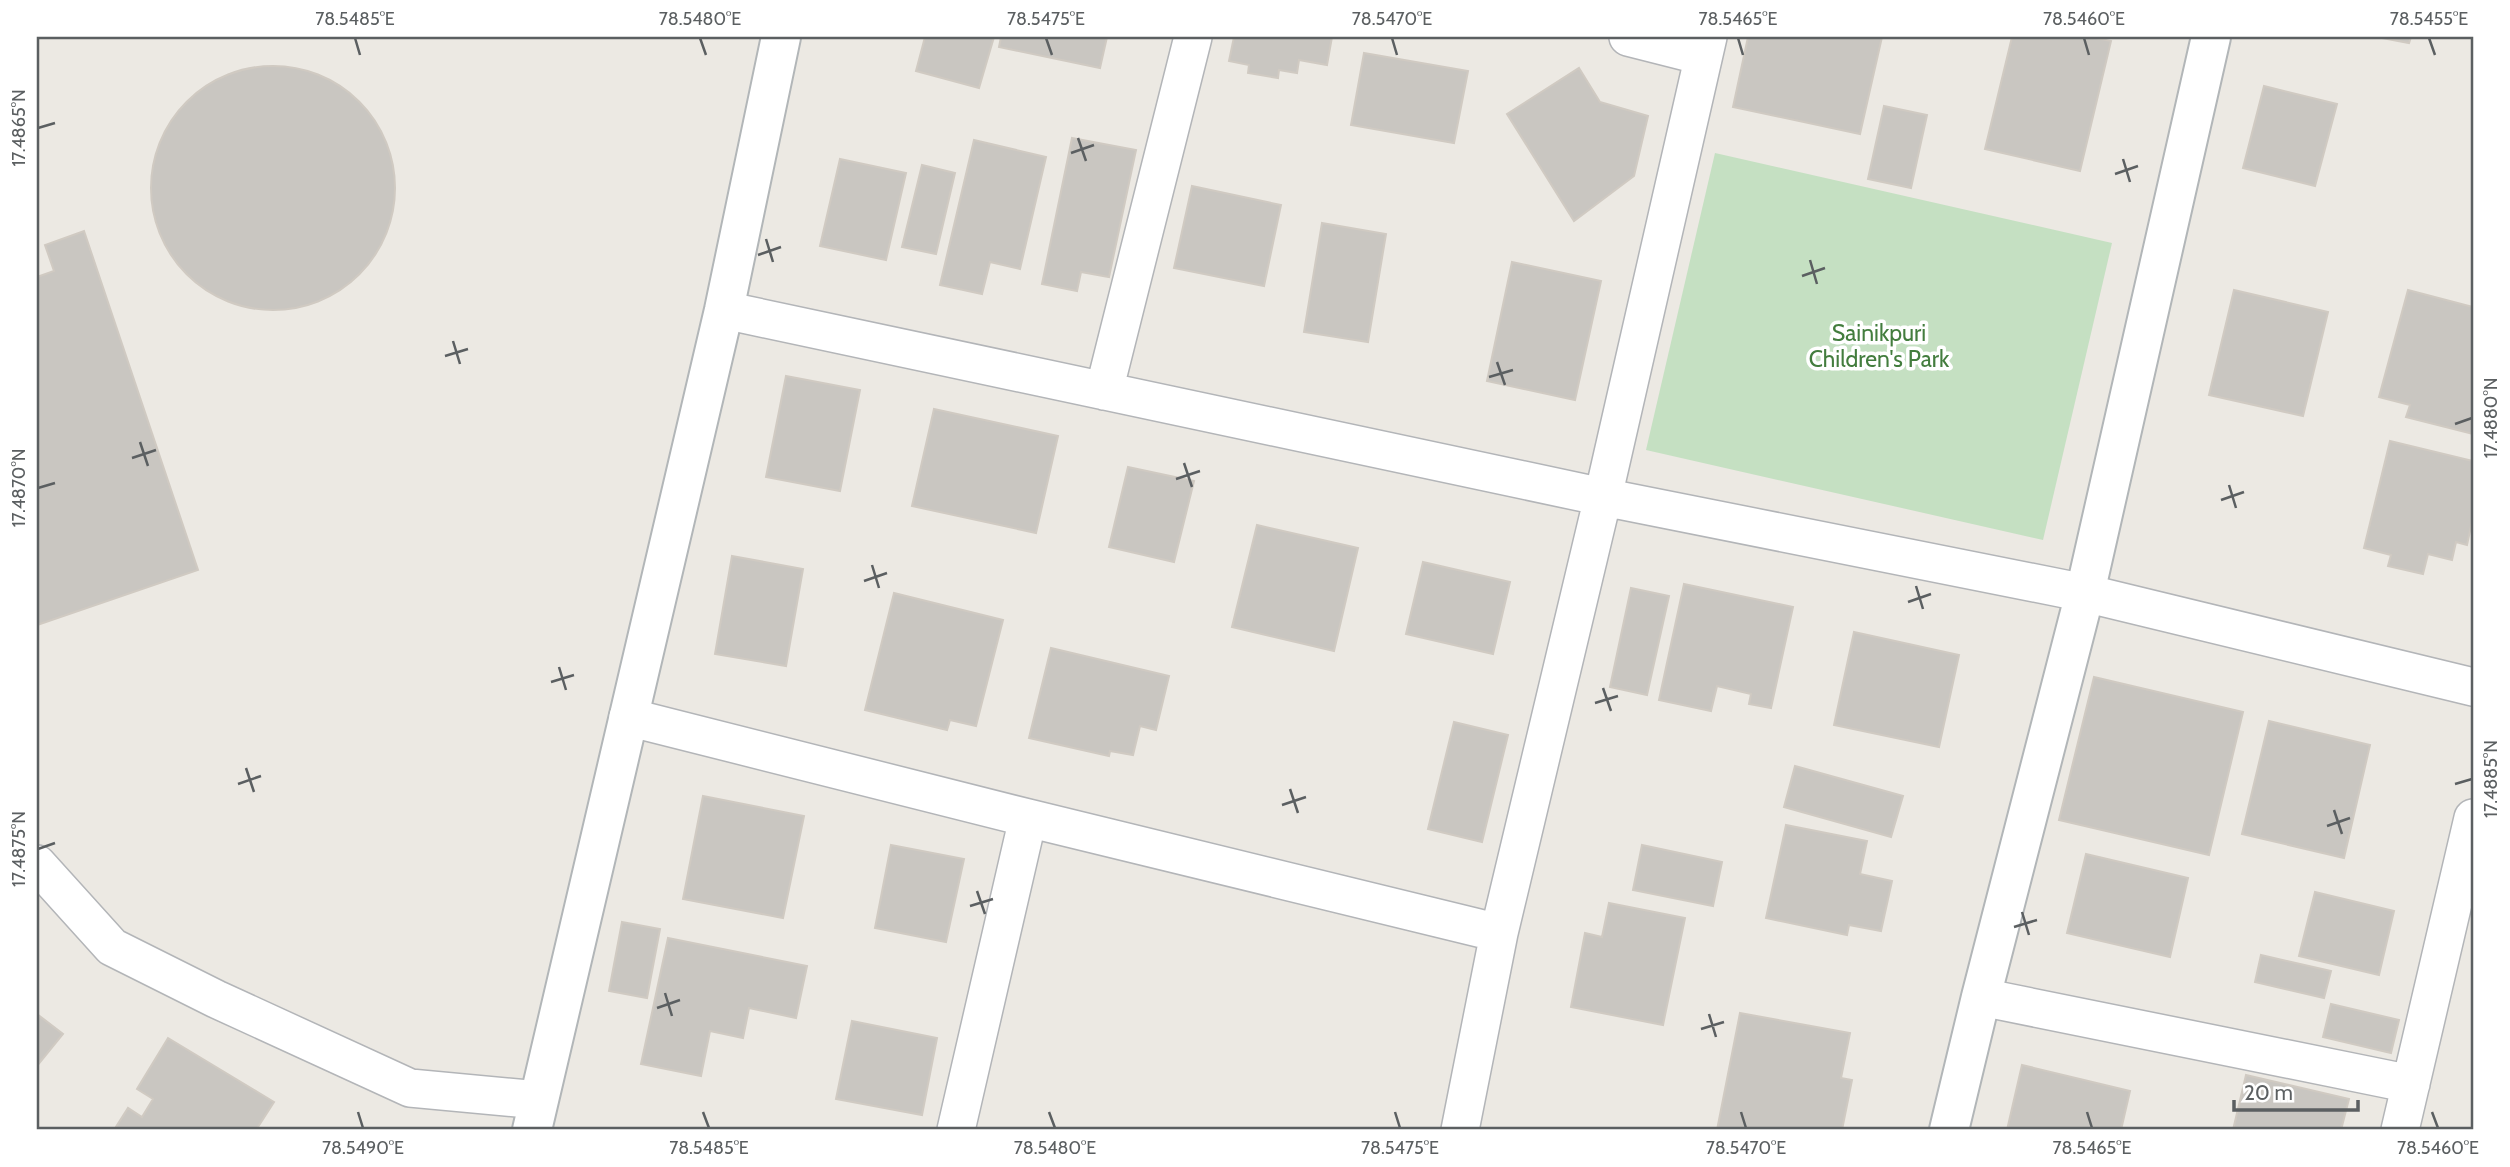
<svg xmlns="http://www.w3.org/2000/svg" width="2510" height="1167" font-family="Cabin,sans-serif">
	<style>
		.green { fill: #c5e0c2 }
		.building { fill: #c9c6c1; stroke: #d0cac2; stroke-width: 2 }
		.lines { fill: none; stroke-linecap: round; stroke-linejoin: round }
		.street-casing { stroke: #b3b5b8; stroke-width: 40 }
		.secondary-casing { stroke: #b2b6b8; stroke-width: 42 }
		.street { stroke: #fff; stroke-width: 37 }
		.secondary { stroke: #fff; stroke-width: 38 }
		.ticks { fill: none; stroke: #5b5f61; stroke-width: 2.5 }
		.labels { text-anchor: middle; stroke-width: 7; stroke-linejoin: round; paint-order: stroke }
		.park-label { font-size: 23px; fill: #437d3e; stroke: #fff }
		.neatline { fill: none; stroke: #5b5f61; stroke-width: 2.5 }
		.ticks-label { font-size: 18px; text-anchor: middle; fill: #5b5f61 }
	</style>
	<rect width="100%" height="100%" fill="#ece9e3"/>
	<!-- green -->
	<path class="green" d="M1715 153 2112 243 2043 540 1646 450Z"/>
	<!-- building -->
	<path class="building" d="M925 37H994L979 88 916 71Z
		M1001 37H1107L1100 68 999 47Z
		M1234 37H1332L1327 65 1299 60 1297 73 1279 70 1278 78 1248 73 1249 65 1229 61Z
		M1748 37H1882L1860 134 1733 107Z
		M2012 37H2091L2111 41 2080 171 1985 149Z
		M2377 37H2411L2409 43Z
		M1364 53 1468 71 1454 143 1351 125Z
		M151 188a122 122 0 1 1 244 0a122 122 0 1 1-244 0Z
		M1579 68 1600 102 1648 116 1634 176 1574 221 1507 114Z
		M2264 86 2337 104 2315 186 2243 168Z
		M1884 106 1927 115 1911 188 1868 179Z
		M1072 138 1136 150 1109 277 1081 272 1077 291 1042 284Z
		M974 140 1046 157 1020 269 990 262 982 294 940 285Z
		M840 159 906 173 886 260 820 246Z
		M922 165 955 173 936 254 902 247Z
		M1192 186 1281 205 1264 286 1174 268Z
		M1322 223 1386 234 1368 342 1304 332Z
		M84 231 198 570 37 625V277L54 271 45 245Z
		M1512 262 1601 281 1575 400 1487 381Z
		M2234 290 2328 312 2303 416 2209 395Z
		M2408 290 2473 307V434L2406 417 2410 405 2379 397Z
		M786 376 860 390 840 491 766 477Z
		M934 409 1058 436 1036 533 912 506Z
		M2390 441 2473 461V517L2467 545 2456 542 2452 560 2428 554 2423 574 2388 566 2391 555 2364 548Z
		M1128 467 1194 481 1174 562 1109 547Z
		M1257 525 1358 548 1334 651 1232 627Z
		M732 556 803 569 786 666 715 654Z
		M1423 562 1510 582 1493 654 1406 634Z
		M1684 584 1793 607 1771 708 1749 704 1751 694 1717 686 1711 711 1659 700Z
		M1631 588 1669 596 1647 695 1610 687Z
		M894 593 1003 620 976 726 950 720 947 730 865 710Z
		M1854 632 1959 655 1939 747 1834 725Z
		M1051 648 1169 676 1156 730 1140 726 1133 755 1110 751 1109 756 1029 738Z
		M2094 677 2243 712 2209 855 2059 820Z
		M2269 721 2370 745 2344 858 2242 834Z
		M1454 722 1508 735 1482 842 1428 829Z
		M1795 766 1903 796 1891 837 1784 807Z
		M703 796 804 816 783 918 683 899Z
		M1786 825 1867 841 1860 874 1892 881 1881 931 1849 925 1847 935 1766 918Z
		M891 845 964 859 946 942 875 928Z
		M1642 845 1722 862 1713 906 1633 890Z
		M2086 854 2188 878 2170 957 2067 933Z
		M2315 892 2394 911 2379 975 2299 956Z
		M1609 903 1685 918 1663 1025 1571 1007 1585 933 1602 937Z
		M622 922 660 929 647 998 609 991Z
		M668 938 807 966 796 1018 749 1008 743 1038 710 1031 701 1076 641 1064Z
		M2261 955 2331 971 2324 998 2255 982Z
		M2331 1004 2399 1020 2391 1053 2323 1037Z
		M1740 1013 1850 1033 1841 1078 1852 1080 1842 1130H1717Z
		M37 1014 63 1034 37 1066Z
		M852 1021 937 1038 922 1115 836 1099Z
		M168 1038 274 1102 256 1130H114L128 1108 142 1117 153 1099 137 1089Z
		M2022 1065 2130 1091 2121 1130H2007Z
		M2246 1075 2349 1099 2341 1130H2233Z"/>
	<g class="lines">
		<!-- street casing -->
		<g class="street-casing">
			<path id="street" d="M1628 37 1703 56
				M724 310 1603 497 2085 593 2473 687
				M1104 391 1193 37
				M628 717 1028 818 1499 933
				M37 864 112 947 216 999 410 1088 539 1100
				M1981 997 2411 1084
				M956 1130 1028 818
				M1460 1130 1499 933 1603 497 1708 37
				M2400 1130 2473 818"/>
		</g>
		<!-- secondary casing -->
		<g class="secondary-casing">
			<path id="secondary" d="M532 1130 724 310 781 37
				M1949 1130 1981 997 2085 593 2211 37"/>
		</g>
		<!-- street -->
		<use href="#street" class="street"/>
		<!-- secondary -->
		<use href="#secondary" class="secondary"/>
	</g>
	<!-- ticks -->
	<path class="ticks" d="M355 38 360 55M700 38 706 55M1046 38 1052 55M1392 38 1397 55M1738 38 1743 55M2084 38 2089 55M2429 38 2435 55M38 128 55 123M1078 138 1086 161M1071 153 1094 145M2123 159 2130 182M2115 174 2138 166M766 239 773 262M758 255 781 247M1810 260 1817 284M1802 276 1825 268M453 341 460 364M445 356 468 349M1497 362 1505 385M1489 377 1513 370M2455 424 2472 418M140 442 148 466M132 458 156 450M1184 463 1192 487M1176 479 1200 471M2229 485 2236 508M38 488 55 483M2221 500 2244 492M872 565 879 588M864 581 887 573M1916 586 1923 609M1908 602 1931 594M559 667 566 690M551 682 574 675M1603 688 1611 711M1595 703 1618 696M246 768 254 792M238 784 261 776M2455 784 2472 779M1290 789 1298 813M1282 805 1306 797M2334 810 2342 834M2327 826 2350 818M38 849 55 843M977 891 985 914M970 906 993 899M2022 912 2029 935M2014 927 2037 920M665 993 672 1016M657 1008 680 1000M1709 1014 1716 1037M1701 1029 1724 1022M358 1112 363 1128M703 1112 709 1128M1049 1112 1055 1128M1395 1112 1400 1128M1741 1112 1746 1128M2087 1112 2092 1128M2432 1112 2438 1128"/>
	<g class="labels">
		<!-- park labels -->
		<g class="park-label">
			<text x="1879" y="341">Sainikpuri<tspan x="1879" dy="26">Children's Park</tspan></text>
		</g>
	</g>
	<!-- border -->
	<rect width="2510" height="1167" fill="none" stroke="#ffffff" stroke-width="77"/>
	<!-- scale -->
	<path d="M2234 1100v10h124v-10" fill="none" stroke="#5b5f61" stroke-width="3.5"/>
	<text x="2244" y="1100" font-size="21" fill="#5b5f61" stroke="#ffffff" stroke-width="5" paint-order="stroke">20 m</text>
	<rect x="38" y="38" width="2434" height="1090" class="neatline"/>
	<g class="ticks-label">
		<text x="355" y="25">78.5485°E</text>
		<text x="700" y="25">78.5480°E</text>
		<text x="1046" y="25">78.5475°E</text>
		<text x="1392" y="25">78.5470°E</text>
		<text x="1738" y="25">78.5465°E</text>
		<text x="2084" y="25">78.5460°E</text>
		<text x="2429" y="25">78.5455°E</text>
		<text transform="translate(19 128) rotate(-90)" y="6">17.4865°N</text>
		<text transform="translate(2491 418) rotate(-90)" y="6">17.4880°N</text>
		<text transform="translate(19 488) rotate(-90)" y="6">17.4870°N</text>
		<text transform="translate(2491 779) rotate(-90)" y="6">17.4885°N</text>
		<text transform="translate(19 849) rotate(-90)" y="6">17.4875°N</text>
		<text x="363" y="1154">78.5490°E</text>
		<text x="709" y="1154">78.5485°E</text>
		<text x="1055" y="1154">78.5480°E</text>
		<text x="1400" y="1154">78.5475°E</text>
		<text x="1746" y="1154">78.5470°E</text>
		<text x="2092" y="1154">78.5465°E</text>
		<text x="2438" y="1154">78.5460°E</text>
	</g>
</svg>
